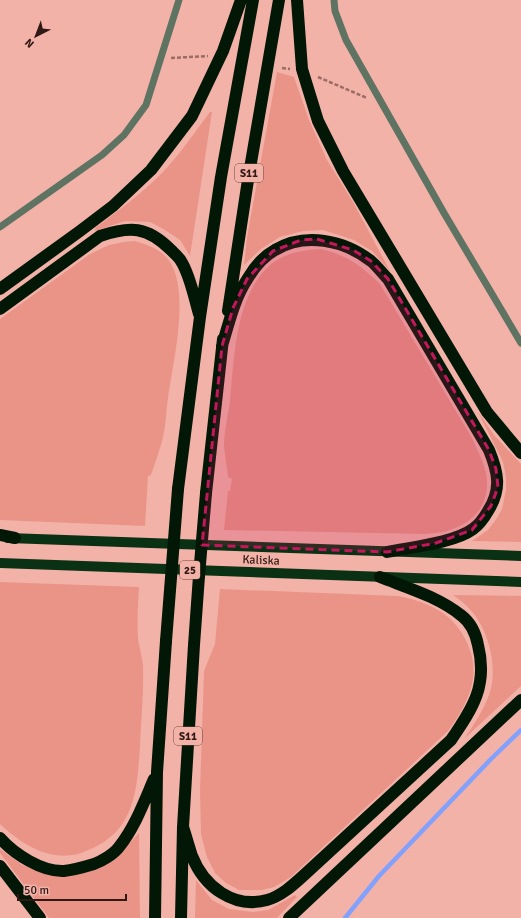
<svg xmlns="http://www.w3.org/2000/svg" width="521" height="918" font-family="Signika,sans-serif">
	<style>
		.green { fill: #ea9488 }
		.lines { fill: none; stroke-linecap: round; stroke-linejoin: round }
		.stream { stroke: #81a1fd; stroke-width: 4.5 }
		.path { stroke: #9a6c65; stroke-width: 2.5; stroke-dasharray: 4 2; stroke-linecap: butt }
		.service { stroke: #5f7362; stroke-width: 7 }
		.primary { stroke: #0b3114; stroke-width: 10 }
		.motorway { stroke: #021706; stroke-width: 12 }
		.motorway-bridge { stroke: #021706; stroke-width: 12 }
		.marked { fill: #c2185b; fill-opacity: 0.2; stroke: #c2185b; stroke-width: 3; stroke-dasharray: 8 5; stroke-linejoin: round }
		.labels { text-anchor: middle; stroke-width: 3; stroke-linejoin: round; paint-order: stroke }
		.shield { fill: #f3b2a8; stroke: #6a4641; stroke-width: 1 }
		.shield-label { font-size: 11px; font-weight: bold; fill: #301815 }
		.street-label { font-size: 12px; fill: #301815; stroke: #f3b2a8 }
	</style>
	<rect width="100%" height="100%" fill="#f3b2a8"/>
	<!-- green -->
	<path class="green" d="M277 72 294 77 309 120 327 160 353 202 390 271 372 251 354 240 323 230 303 231 280 237 261 249 244 265 247 237Z
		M210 112H212L190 256 180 240 165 230 150 222 125 221 95 231V228C118 211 140 195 160 175 179 156 194 133 210 112Z
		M135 241C148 245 163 250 170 262 190 293 173 363 168 398 166 411 166 425 163 437 160 450 155 463 151 475L148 476 145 526 0 520V319L90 254 109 245 124 242Z
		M321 249C348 256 359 264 380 284L472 438C478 451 487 468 487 482 488 509 470 524 447 531 440 533 432 533 425 534L224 530 228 491H230L232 479 228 477C227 467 225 457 224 446 224 433 228 414 230 401 234 360 235 302 265 270 280 254 300 250 321 249Z
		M478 412 494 435 521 464V542L472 541 488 530 497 518 502 509 506 490V477L503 462Z
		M0 582 139 587C138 603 137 622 138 638 139 647 142 656 143 665 144 691 141 721 140 747 138 774 137 801 123 823 113 838 98 847 81 853 51 863 21 844 0 824Z
		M220 589 398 596C414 599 431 604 444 614 463 627 477 656 473 679 470 698 459 716 448 731L291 877 274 887 262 890H239L226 883 215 873 207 857 201 834 200 790 204 671 215 644Z
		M453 595 521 596V686L465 738C474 724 483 711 489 695 498 671 490 633 473 613 468 606 460 600 453 595Z
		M139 833 140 918H49L0 853V849L22 865 44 873 117 856Z
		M196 880 212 900 229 909 253 912 268 910 295 895 297 897 277 918H195Z"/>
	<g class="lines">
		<!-- stream -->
		<path class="stream" d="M345 918 379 876 491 759 521 730"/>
		<!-- path -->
		<path class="path" d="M171 58 208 56
			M282 68 290 69
			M318 77 367 98"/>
		<!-- service -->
		<path class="service" d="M334 0 335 11 346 40 444 213 521 343
			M0 227 102 155 124 135 146 105 179 0"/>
		<!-- primary -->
		<path class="primary" d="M8 538 521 556
			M0 563 521 582"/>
		<!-- motorway -->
		<path class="motorway" d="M297 0 302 69 318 121 343 171 487 412 521 453
			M0 289 80 231 113 206 151 170 192 116 223 51 241 0
			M0 309 100 236C130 226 147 226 171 250 174 253 179 257 181 261 190 275 194 297 199 314
			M228 311 248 180 279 0
			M222 346C229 323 234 299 248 278 254 268 264 256 275 250 305 232 344 240 371 261 377 266 382 273 388 279L489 450C498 472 502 489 488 511 484 518 480 524 473 529 454 543 411 547 387 552
			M178 489 200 317 221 177 253 0
			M206 493 223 339
			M0 535 15 538
			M183 827C186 836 189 847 192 856 204 887 234 909 267 900 281 896 292 886 303 876L451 740C473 708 488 685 478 645 476 635 471 623 462 616 439 597 408 588 380 577
			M0 838C14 854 42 872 64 871 74 870 84 867 94 864 102 861 114 854 119 847 135 827 144 802 154 779
			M0 866 40 918
			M155 918 157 772 166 641
			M181 918 183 827 194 645 199 576
			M289 918 521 700"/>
		<!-- motorway-bridge -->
		<path class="motorway-bridge" d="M199 576 206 493
			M166 641 178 489"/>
	</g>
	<!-- marked area -->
	<path class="marked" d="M317 239 353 250 371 261 388 279 489 450 496 469 498 487 491 506 472 530 436 543 387 552 202 545 222 346 233 308 247 279 273 251 301 240Z"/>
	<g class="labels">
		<!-- shield labels -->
		<g class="shield">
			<rect x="235" y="164" width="28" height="18" rx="3"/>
			<rect x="180" y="561" width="20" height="18" rx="3"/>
			<rect x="174" y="727" width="28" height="18" rx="3"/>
		</g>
		<g class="shield-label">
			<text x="249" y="177">S11</text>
			<text x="190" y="574">25</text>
			<text x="188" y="740">S11</text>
		</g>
		<!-- street labels -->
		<g class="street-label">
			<text transform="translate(261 560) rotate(2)" y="4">Kaliska</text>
		</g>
	</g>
	<!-- north arrow -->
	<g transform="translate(36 36) rotate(222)" stroke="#f3b2a8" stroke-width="3" paint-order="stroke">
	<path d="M0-3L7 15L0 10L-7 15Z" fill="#301815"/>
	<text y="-6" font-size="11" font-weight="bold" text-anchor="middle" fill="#301815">N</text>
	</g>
	<!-- scale -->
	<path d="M18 894v6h108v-6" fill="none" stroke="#301815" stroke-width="2"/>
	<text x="24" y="894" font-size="12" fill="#301815" stroke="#f3b2a8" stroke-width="3" paint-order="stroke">50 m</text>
</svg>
